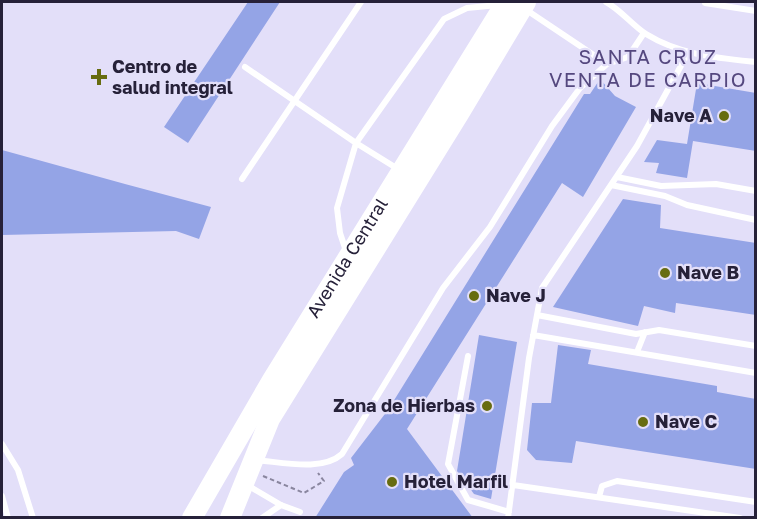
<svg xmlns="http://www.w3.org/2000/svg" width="757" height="519" font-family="'Golos Text',sans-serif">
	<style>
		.building { fill: #94a4e6 }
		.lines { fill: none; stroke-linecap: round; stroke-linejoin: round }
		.path { stroke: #8a869f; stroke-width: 2; stroke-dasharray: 4.5 3; stroke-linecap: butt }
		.service { stroke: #fff; stroke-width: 6 }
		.trunk { stroke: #fff; stroke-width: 20 }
		.poi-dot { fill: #676c10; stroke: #e3dff9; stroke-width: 2 }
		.labels { text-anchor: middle; stroke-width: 4.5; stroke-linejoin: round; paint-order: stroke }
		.poi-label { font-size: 18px; font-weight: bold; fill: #262139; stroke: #e3dff9; text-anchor: start }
		.street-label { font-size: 18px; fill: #262139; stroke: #e3dff9 }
		.neighbourhood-label { font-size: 20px; letter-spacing: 1.5px; fill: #55487f; stroke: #e3dff9 }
	</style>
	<rect width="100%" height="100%" fill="#e3dff9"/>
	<!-- building -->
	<path class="building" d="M248 2H280L188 143 164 127Z
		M600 79 615 96 636 107 583 197 562 183 407 429 473 518H315L344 472 354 465 351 458 388 410 584 94H590Z
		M697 83 756 93V151L693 141 687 178 656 173 659 163 644 162 657 140 687 144Z
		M2 150 125 184 211 207 199 239 176 231 2 235Z
		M623 199 661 205 660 228 756 243V315L676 303 675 313 644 306 638 326 553 307Z
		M479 335 517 342 491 499 474 494 457 471Z
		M558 345 591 350 588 364 717 386V392L756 399V469L576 441 572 463 536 460 527 450 532 403H551Z"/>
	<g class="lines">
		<!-- path -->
		<path class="path" d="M263 476 304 493 324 481 318 473"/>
		<!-- service -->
		<path class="service" d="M606 2C621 10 632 25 646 34 680 55 717 58 756 62
			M705 3 756 11
			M525 9 607 64
			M245 67 356 143 398 169
			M617 177 661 186 716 184 756 191
			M242 179 361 2
			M611 185 665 196 687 205 756 220
			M346 251 340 233 337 208 356 143 444 19 467 8 498 5
			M537 315 636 334 659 330 756 346
			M533 335 756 373
			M637 352 645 332
			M468 356 448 464 468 500 509 512
			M2 444 18 470 33 518
			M255 460C282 462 322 472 342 454L443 288 490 227 552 126 580 88 607 64 628 57 644 33
			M247 485 281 505 300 512
			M513 485 740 518
			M2 496 8 518
			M599 497 602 486 617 481 756 502
			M262 518 281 505
			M508 518 529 358 542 288 637 146 688 53"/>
		<!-- trunk -->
		<g class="trunk">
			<path id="s1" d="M192 518 272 380 506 2"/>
			<path d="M230 518 270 419 459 114 526 2"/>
		</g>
	</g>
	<!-- markers -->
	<g class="poi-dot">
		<path d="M96 68h6v6h6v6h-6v6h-6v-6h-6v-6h6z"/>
		<circle cx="724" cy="116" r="6"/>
		<circle cx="665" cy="273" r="6"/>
		<circle cx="474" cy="296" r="6"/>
		<circle cx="487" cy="406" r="6"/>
		<circle cx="643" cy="422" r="6"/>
		<circle cx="392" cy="482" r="6"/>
	</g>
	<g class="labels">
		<!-- poi labels -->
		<g class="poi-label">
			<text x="112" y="73">Centro de<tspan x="112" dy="21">salud integral</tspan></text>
			<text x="712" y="122" text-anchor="end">Nave A</text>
			<text x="677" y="279">Nave B</text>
			<text x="486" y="302">Nave J</text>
			<text x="475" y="412" text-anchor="end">Zona de Hierbas</text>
			<text x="655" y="428">Nave C</text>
			<text x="404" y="488">Hotel Marfil</text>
		</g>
		<!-- street labels -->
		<g class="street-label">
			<text dy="6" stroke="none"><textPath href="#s1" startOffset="303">Avenida Central</textPath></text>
		</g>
		<!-- neighbourhood labels -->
		<g class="neighbourhood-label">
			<text x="648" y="64">SANTA CRUZ<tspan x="648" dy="23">VENTA DE CARPIO</tspan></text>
		</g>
	</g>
	<!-- border -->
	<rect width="757" height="519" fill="none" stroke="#262139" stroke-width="6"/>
</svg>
